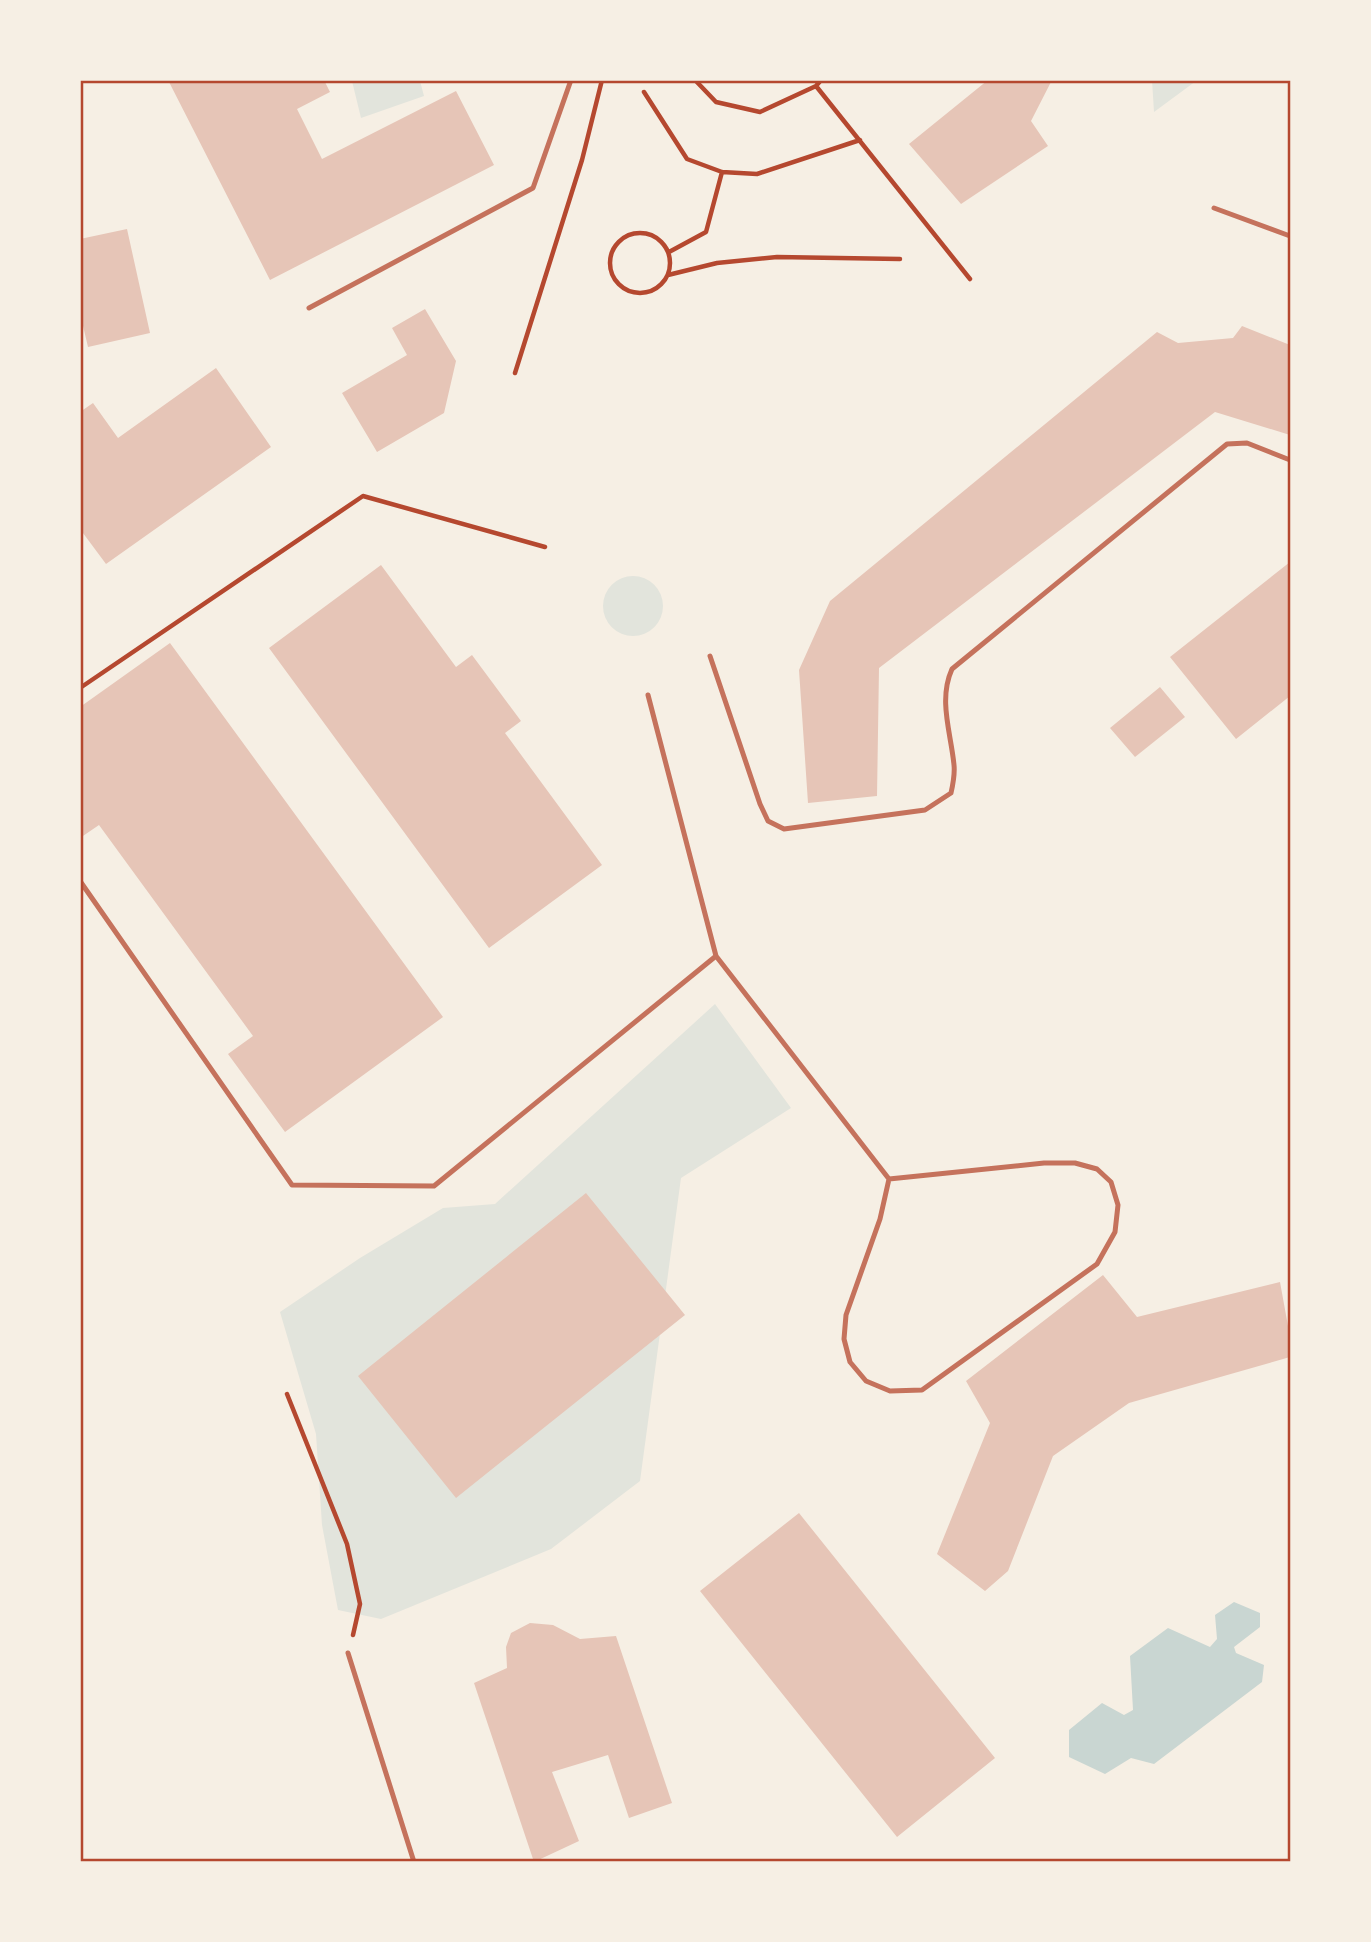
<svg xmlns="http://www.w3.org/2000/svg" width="1371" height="1942" font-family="'Source Sans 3',sans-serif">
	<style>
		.green { fill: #e2e4dc }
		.water { fill: #c9d6d2 }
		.building { fill: #e6c5b7 }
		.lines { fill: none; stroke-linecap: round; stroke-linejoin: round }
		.path { stroke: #b5482f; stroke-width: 4.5 }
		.service { stroke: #c5725c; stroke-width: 5 }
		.neatline { fill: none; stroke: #b5482f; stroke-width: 2.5 }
	</style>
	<rect width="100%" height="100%" fill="#f6efe4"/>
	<!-- green -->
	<path class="green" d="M1152 80H1196V81L1154 112Z
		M352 81H420L424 96 361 118Z
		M603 606a30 30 0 1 1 60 0a30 30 0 1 1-60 0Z
		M715 1004 791 1108 681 1178 640 1481 551 1549 381 1619 338 1610 322 1525 316 1434 280 1312 360 1258 443 1208 495 1204Z"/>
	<!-- water -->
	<path class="water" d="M1234 1602 1260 1613V1627L1234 1647 1236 1653 1264 1665 1262 1682 1154 1764 1131 1758 1105 1774 1069 1757V1730L1102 1703 1124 1715 1133 1710 1130 1656 1168 1628 1210 1647 1217 1639 1215 1615Z"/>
	<!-- building -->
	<path class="building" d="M168 80H324L330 92 297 109 322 159 456 91 494 165 270 280Z
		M988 80H1052L1031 121 1048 146 961 204 909 144Z
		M127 229 150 333 88 347 80 313V239Z
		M425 309 456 361 444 413 377 452 342 393 407 355 392 328Z
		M1242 326 1290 345V435L1215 412 879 668 877 796 808 803 799 670 830 601 1157 332 1178 343 1233 338Z
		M216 368 271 447 106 564 80 529V412L93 403 118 438Z
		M1290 562V696L1236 739 1170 657Z
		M381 565 456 667 472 655 521 721 505 733 602 865 489 948 269 648Z
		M170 643 443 1017 285 1132 228 1054 253 1036 99 825 80 838V707Z
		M1160 687 1185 717 1135 757 1110 728Z
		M586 1193 685 1315 456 1498 358 1376Z
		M1103 1275 1137 1317 1280 1282 1290 1337V1357L1129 1403 1053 1456 1008 1571 985 1591 937 1554 990 1423 966 1381Z
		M799 1513 995 1758 897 1837 700 1591Z
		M530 1623 553 1625 580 1639 616 1636 672 1803 629 1818 608 1755 552 1772 579 1841 534 1862 474 1683 507 1668 506 1647 511 1633Z"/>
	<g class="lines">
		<!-- path -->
		<path class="path" d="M695 80 716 102 760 112 816 86 821 80
			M816 86 970 279
			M644 92 687 159 722 172 757 174 860 140
			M610 263a30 30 0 1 1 60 0a30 30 0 1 1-60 0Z
			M669 252 706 232 722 172
			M668 275 717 263 777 257 900 259
			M515 373 582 160 602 80
			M80 688 363 496 545 547
			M287 1394 347 1544 360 1604 353 1635"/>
		<!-- service -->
		<path class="service" d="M1214 208 1290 236
			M309 308 533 188 571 80
			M710 656 760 804 768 821 784 829 925 810 951 793C953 784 955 774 954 765 951 733 938 700 952 669L1227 444 1247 443 1290 460
			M648 695 716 956 889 1179 880 1219 846 1315 844 1339 850 1362 866 1381 890 1391 922 1390 1097 1264 1115 1232 1118 1205 1111 1182 1097 1169 1075 1163H1044L889 1179
			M80 881 292 1185 434 1186 716 956
			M348 1653 414 1862"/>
	</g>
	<!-- border -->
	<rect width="1371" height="1942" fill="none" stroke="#f6efe4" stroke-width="164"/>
	<rect x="82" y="82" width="1207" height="1778" class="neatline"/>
</svg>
